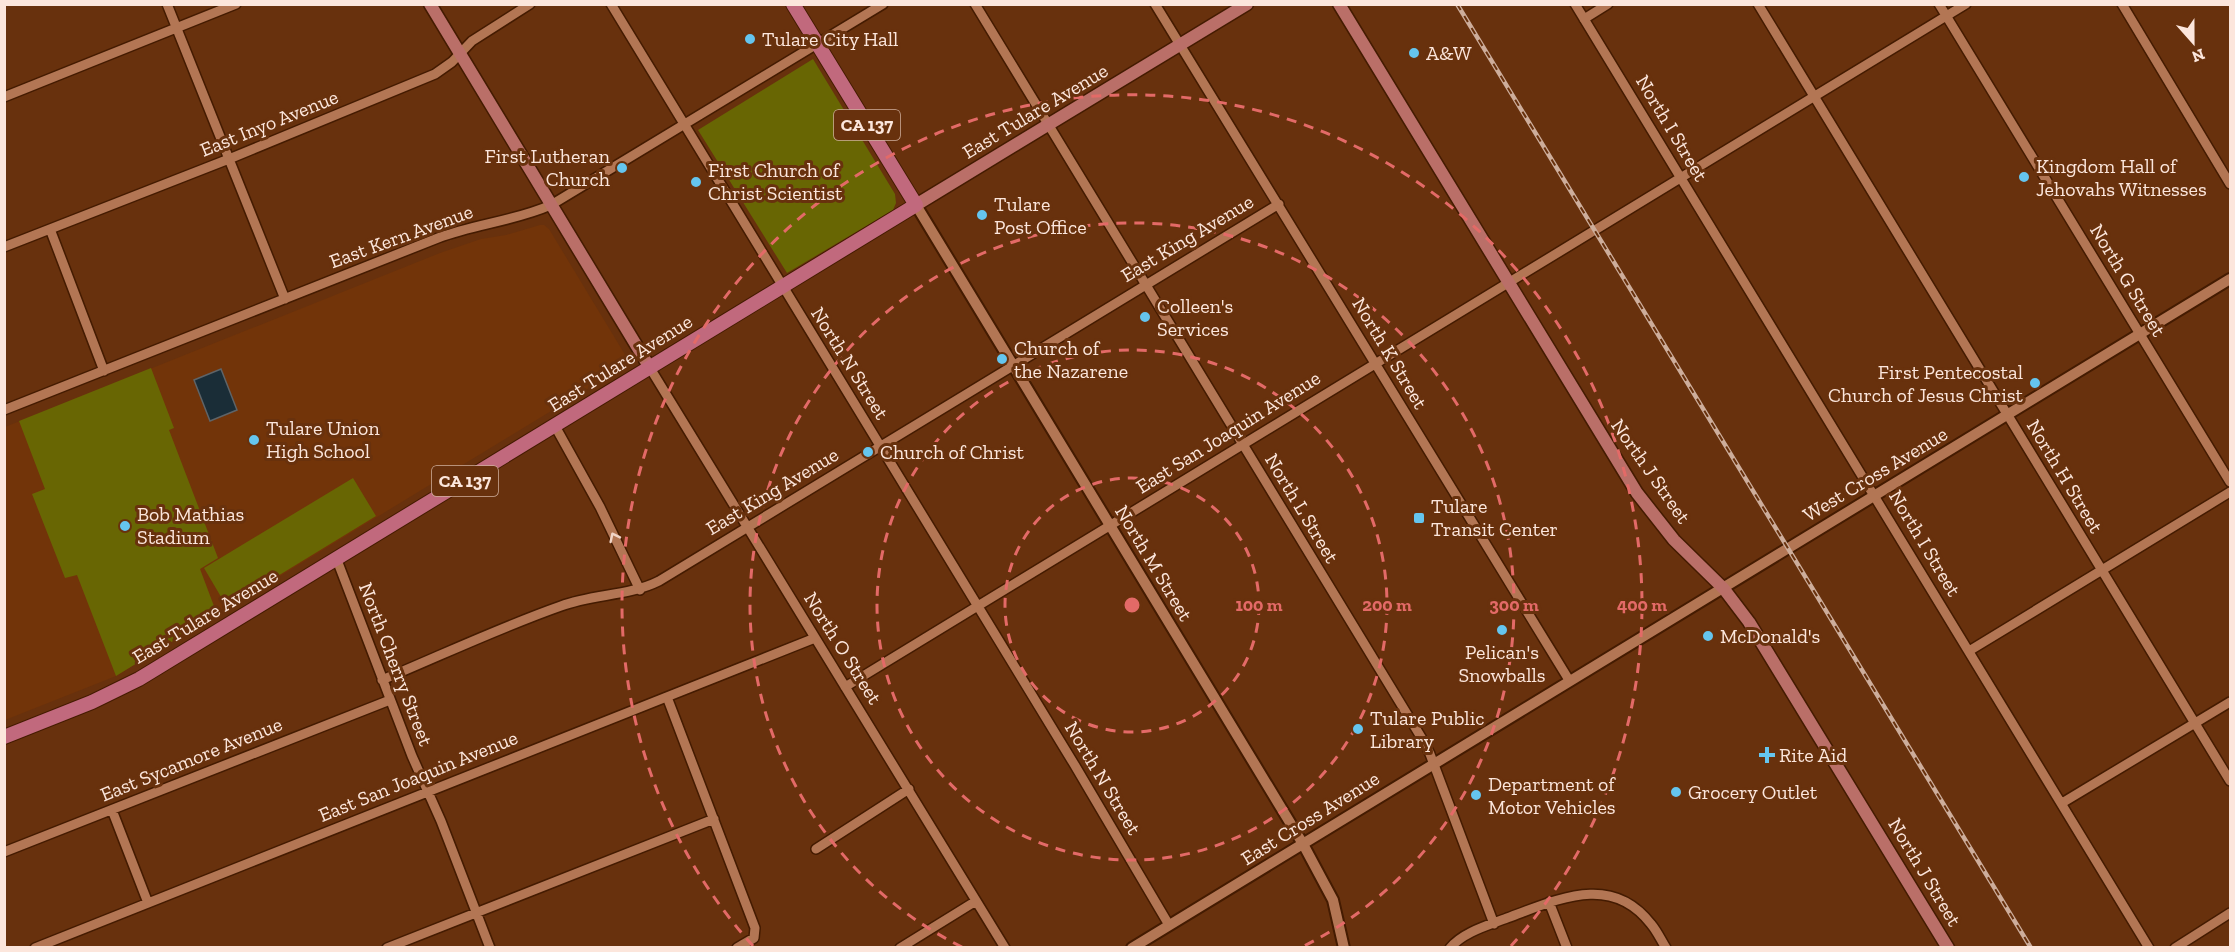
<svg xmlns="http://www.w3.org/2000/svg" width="2235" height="952" font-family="'Zilla Slab',serif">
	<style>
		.built { fill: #723409 }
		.green { fill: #686603 }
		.water { fill: #1a2d37; stroke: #5e6468; stroke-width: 1.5 }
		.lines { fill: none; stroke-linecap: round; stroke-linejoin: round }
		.minor-casing { stroke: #441b01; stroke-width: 12 }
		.tertiary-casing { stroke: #441b01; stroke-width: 14 }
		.secondary-casing { stroke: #441b01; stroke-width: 15 }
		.primary-casing { stroke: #441b01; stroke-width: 16 }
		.minor { stroke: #b37654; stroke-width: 9 }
		.tertiary { stroke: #b37654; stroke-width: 10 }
		.secondary { stroke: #ba6f68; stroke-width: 12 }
		.primary { stroke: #c1697d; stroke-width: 14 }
		.rail-casing { stroke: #cdad9b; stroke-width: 4.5 }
		.rail { stroke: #68310d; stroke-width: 2; stroke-dasharray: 7; stroke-linecap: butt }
		.oneway { stroke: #f1d5c8 }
		.ring { fill: none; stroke: #e36a67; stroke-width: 3; stroke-dasharray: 10 8 }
		.poi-dot { fill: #65c5ee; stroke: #68310d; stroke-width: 2 }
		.labels { text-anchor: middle; stroke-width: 6; stroke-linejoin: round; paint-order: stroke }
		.shield { fill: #68310d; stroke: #d0b09e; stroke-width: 1.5 }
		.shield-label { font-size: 18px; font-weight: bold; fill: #fce6dc }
		.poi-label { font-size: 20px; fill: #fce6dc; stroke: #68310d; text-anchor: start }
		.street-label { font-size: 20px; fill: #fce6dc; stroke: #68310d }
		.centre { fill: #e36a67; stroke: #68310d; stroke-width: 3 }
		.ring-label { font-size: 18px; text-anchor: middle; font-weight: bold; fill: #e36a67; stroke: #68310d; stroke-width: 6; stroke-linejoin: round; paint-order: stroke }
	</style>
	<rect width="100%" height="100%" fill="#68310d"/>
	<!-- built -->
	<path class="built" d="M540 225H544L549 229 627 358 625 366 116 676 5 720V427L440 253 481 239 506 235Z"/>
	<!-- green -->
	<path class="green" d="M813 59 895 194 896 203 893 210 787 273 698 130Z
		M151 368 174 428 169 430 218 558 200 569 217 614 116 676 77 575 65 578 32 494 45 489 19 421Z
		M353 478 376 516 227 607 204 568Z"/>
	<!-- water -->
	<path class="water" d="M221 369 237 410 210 421 194 380Z"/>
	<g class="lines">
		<!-- minor casing -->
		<g class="minor-casing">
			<path id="minor" d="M167 4 285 299
				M611 4 1074 764 1169 925
				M975 4 1424 742 1430 754 1494 924
				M1155 4 1569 680
				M1575 4 2149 948
				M1758 4 2230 781
				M1939 4 2230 482
				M2122 4 2230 184
				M1584 19 1608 4
				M4 97 236 4
				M50 229 104 371
				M4 247 229 159 435 74 452 62 472 41 530 4
				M650 368 1005 948
				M4 410 438 238C475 224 515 221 551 205L883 4
				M555 426 600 507 640 590
				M337 560 412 756 441 821 490 948
				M1969 651 2230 492
				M382 680C442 655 501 627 561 606 593 594 629 596 659 581L1279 204
				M845 687 1966 4
				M667 697 755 928 754 938 737 948
				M2062 803 2230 702
				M112 810 148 903
				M816 849 909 789
				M4 852 390 700
				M1549 902 1567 948
				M35 948 815 638
				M387 948 714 819
				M900 948 976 901
				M1450 948C1463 932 1489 925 1507 918 1557 900 1611 872 1651 924 1657 931 1661 940 1666 948
				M2175 948 2230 913"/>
		</g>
		<!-- tertiary casing -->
		<g class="tertiary-casing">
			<path id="tertiary" d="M916 205 1303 844 1333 900 1344 948
				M1132 948 2230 279"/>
		</g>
		<!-- secondary casing -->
		<g class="secondary-casing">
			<path id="secondary" d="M430 4 650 368
				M1339 4 1637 493 1674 540 1724 589 1749 622 1948 948
				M916 205 1247 4"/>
		</g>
		<!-- primary casing -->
		<g class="primary-casing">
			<path id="primary" d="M4 737 92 702 139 679 916 205 793 4"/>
		</g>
		<!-- minor -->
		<use href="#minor" class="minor"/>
		<!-- tertiary -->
		<use href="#tertiary" class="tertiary"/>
		<!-- secondary -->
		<use href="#secondary" class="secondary"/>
		<!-- primary -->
		<use href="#primary" class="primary"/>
		<!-- rail casing -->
		<g class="rail-casing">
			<path id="rail" d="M1457 4 2031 948"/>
		</g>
		<!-- rail -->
		<use href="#rail" class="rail"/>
	</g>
	<!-- one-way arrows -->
	<defs><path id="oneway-chevron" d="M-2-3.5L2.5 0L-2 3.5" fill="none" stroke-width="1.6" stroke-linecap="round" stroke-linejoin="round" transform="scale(1.5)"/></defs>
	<use class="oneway" href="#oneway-chevron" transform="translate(614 537) rotate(-116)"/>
	<!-- distance rings -->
	<g class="ring">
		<circle cx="1132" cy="605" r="127"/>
		<circle cx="1132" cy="605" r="255"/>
		<path d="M962 947A382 382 0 1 1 1302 947"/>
		<path d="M753 946A510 510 0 1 1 1511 946"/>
	</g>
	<!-- markers -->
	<g class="poi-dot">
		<circle cx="750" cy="39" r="6"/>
		<circle cx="1414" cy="53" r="6"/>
		<circle cx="622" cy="168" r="6"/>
		<circle cx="2024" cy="177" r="6"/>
		<circle cx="696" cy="182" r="6"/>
		<circle cx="982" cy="215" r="6"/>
		<circle cx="1145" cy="317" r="6"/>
		<circle cx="1002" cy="359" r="6"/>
		<circle cx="2035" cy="383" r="6"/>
		<circle cx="254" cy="440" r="6"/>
		<circle cx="868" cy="452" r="6"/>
		<rect x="1413" y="512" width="12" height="12" rx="3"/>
		<circle cx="125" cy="526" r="6"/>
		<circle cx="1502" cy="630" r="6"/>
		<circle cx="1708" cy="636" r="6"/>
		<circle cx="1358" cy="729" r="6"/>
		<path d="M1764 746h6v6h6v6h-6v6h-6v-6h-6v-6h6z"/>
		<circle cx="1676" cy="792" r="6"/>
		<circle cx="1476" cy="795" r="6"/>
	</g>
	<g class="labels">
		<!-- shield labels -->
		<g class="shield">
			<rect x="834" y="110" width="66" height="30" rx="4.5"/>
			<rect x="432" y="466" width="66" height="30" rx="4.5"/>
		</g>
		<g class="shield-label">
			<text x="867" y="131">CA 137</text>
			<text x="465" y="487">CA 137</text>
		</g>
		<!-- poi labels -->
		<g class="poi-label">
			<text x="762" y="46">Tulare City Hall</text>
			<text x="1426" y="60">A&amp;W</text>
			<text x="610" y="163" text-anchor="end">First Lutheran<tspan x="610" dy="23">Church</tspan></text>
			<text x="2036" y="173">Kingdom Hall of<tspan x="2036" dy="23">Jehovahs Witnesses</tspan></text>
			<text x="708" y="177">First Church of<tspan x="708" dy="23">Christ Scientist</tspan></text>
			<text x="994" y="211">Tulare<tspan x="994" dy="23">Post Office</tspan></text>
			<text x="1157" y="313">Colleen's<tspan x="1157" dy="23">Services</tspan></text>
			<text x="1014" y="355">Church of<tspan x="1014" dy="23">the Nazarene</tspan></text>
			<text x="2023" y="379" text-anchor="end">First Pentecostal<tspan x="2023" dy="23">Church of Jesus Christ</tspan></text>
			<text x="266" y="435">Tulare Union<tspan x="266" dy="23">High School</tspan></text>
			<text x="880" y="459">Church of Christ</text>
			<text x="1431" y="513">Tulare<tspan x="1431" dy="23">Transit Center</tspan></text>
			<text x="137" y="521">Bob Mathias<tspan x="137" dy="23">Stadium</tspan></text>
			<text x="1720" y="643">McDonald's</text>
			<text x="1502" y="659" text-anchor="middle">Pelican's<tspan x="1502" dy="23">Snowballs</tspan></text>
			<text x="1370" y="725">Tulare Public<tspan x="1370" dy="23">Library</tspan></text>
			<text x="1779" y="762">Rite Aid</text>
			<text x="1488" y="791">Department of<tspan x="1488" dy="23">Motor Vehicles</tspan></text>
			<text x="1688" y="799">Grocery Outlet</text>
		</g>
		<!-- street labels -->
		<g class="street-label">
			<text transform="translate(1035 111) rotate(-31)" y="7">East Tulare Avenue</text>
			<text transform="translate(269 123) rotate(-22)" y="7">East Inyo Avenue</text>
			<text transform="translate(1672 128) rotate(59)" y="7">North I Street</text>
			<text transform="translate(401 236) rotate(-20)" y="7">East Kern Avenue</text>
			<text transform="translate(1187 238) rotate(-31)" y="7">East King Avenue</text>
			<text transform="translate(2128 280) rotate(59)" y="7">North G Street</text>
			<text transform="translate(1390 353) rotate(59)" y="7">North K Street</text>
			<text transform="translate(620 363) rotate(-32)" y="7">East Tulare Avenue</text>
			<text transform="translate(850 363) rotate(58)" y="7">North N Street</text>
			<text transform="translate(1228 432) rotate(-32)" y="7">East San Joaquin Avenue</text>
			<text transform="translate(1651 471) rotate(55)" y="7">North J Street</text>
			<text transform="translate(1875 474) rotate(-31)" y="7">West Cross Avenue</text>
			<text transform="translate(2065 476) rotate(59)" y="7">North H Street</text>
			<text transform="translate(772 491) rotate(-31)" y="7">East King Avenue</text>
			<text transform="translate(1302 508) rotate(59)" y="7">North L Street</text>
			<text transform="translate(1925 543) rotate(59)" y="7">North I Street</text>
			<text transform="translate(1154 563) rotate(59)" y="7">North M Street</text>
			<text transform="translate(205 616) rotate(-31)" y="7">East Tulare Avenue</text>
			<text transform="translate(843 648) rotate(58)" y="7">North O Street</text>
			<text transform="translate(396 664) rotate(69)" y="7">North Cherry Street</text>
			<text transform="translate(191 759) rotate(-22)" y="7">East Sycamore Avenue</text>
			<text transform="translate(418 776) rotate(-22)" y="7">East San Joaquin Avenue</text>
			<text transform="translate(1103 778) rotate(59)" y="7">North N Street</text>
			<text transform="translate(1310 818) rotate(-32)" y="7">East Cross Avenue</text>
			<text transform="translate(1925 872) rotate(59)" y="7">North J Street</text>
		</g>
	</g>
	<circle cx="1132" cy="605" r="9" class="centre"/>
	<g class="ring-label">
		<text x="1259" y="611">100 m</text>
		<text x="1387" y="611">200 m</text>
		<text x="1514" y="611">300 m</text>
		<text x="1642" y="611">400 m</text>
	</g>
	<!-- border -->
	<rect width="2235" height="952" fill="none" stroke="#fce6dc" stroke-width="12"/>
	<!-- north arrow -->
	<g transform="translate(2193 42) rotate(159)" stroke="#68310d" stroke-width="4.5" paint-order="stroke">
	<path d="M0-4.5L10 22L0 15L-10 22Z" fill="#fce6dc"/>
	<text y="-9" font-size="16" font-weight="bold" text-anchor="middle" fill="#fce6dc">N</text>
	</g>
</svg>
